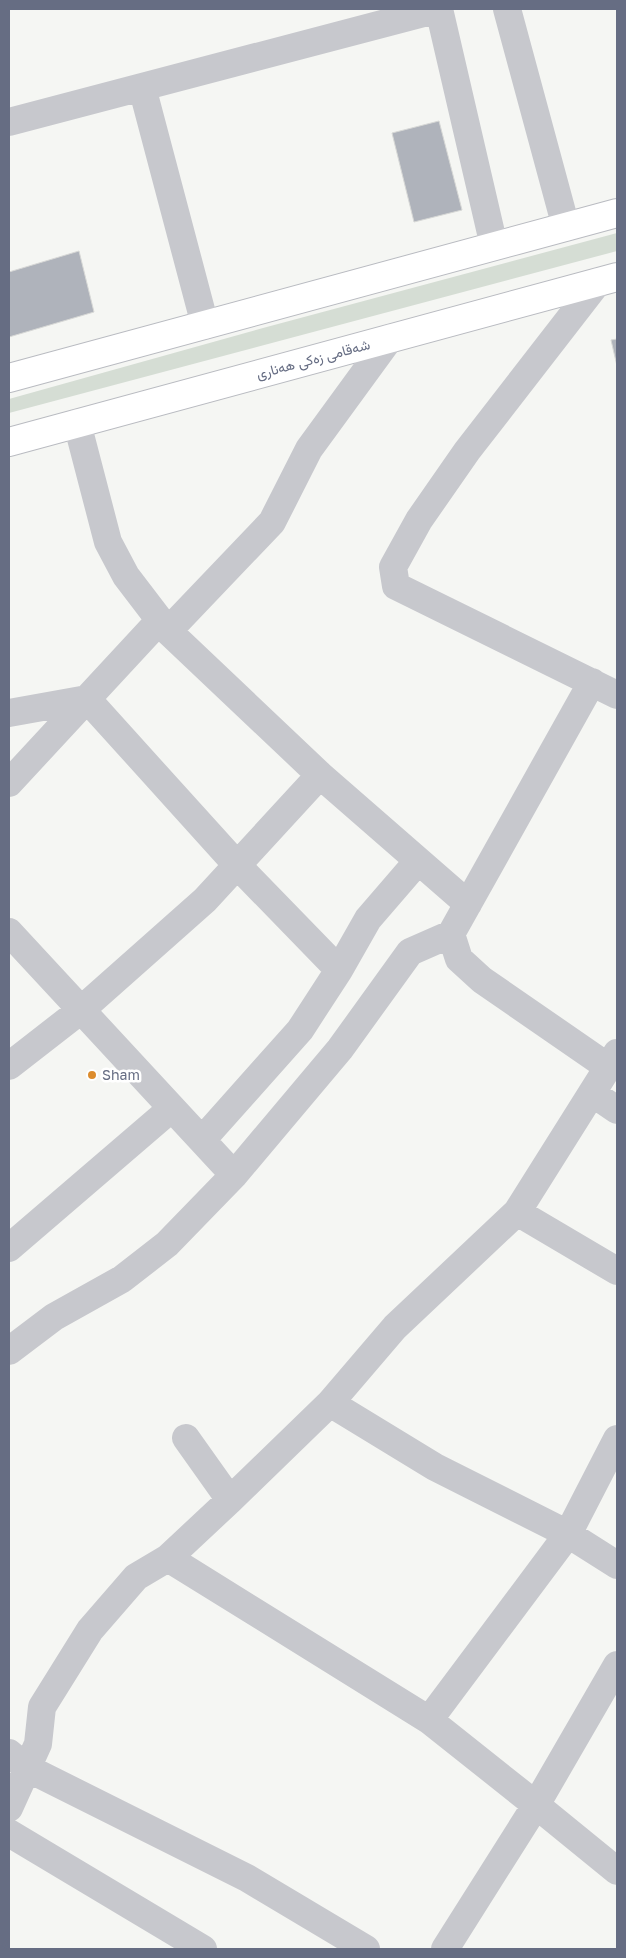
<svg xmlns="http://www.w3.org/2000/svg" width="626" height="1958" font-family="'Golos Text',Vazirmatn,sans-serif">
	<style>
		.green { fill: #d5ddd4 }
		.building { fill: #afb3bb; stroke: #d7d8d6 }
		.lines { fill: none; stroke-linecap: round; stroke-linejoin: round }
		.secondary-casing { stroke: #b9bbc1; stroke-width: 30 }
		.street { stroke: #c7c8cd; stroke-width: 28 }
		.secondary { stroke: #fff; stroke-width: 28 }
		.poi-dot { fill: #dc8c2d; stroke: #fff; stroke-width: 2 }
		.labels { text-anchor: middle; stroke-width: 5; stroke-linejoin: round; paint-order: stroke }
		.street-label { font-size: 14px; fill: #666d83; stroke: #fff }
		.poi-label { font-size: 14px; fill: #666d83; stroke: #fff; text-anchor: start }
	</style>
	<rect width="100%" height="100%" fill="#f5f6f3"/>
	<!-- green -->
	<path class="green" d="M617 233V251L9 413V399L263 328Z"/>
	<!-- building -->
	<path class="building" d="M439 121 462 210 414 222 392 133Z
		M79 251 94 312 9 337V272Z
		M617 339V366L611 340Z"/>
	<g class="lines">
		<!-- secondary casing -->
		<g class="secondary-casing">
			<path id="secondary" d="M9 378 617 213
				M9 442 617 277"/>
		</g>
		<!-- street -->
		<path class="street" d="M439 9 494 246
			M507 9 566 227
			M142 87 205 325
			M9 122 439 9
			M598 282 467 451 419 520 393 567 396 586 617 695
			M77 423 108 542 126 576 168 631 320 775 468 904
			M168 631 272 522 309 449 390 338
			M592 682 451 934 459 959 482 980 608 1067
			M9 713 87 699 237 865 339 970
			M9 783 160 620
			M9 932 234 1175
			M9 1066 81 1010 205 900 320 775
			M592 1093 617 1110
			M202 1140 300 1030 339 970 368 919 418 861
			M517 1212 617 1053
			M9 1248 172 1108
			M9 1351 54 1317 122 1279 167 1244 234 1175 340 1049 410 952 451 934
			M330 1403 435 1467 568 1534 617 1565
			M186 1438 230 1500
			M168 1558 429 1720
			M617 1665 536 1805 617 1871
			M9 1753 27 1768 247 1878 366 1949
			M9 1808 38 1744 42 1707 90 1630 136 1577 168 1558 230 1500 330 1403 395 1327 517 1212 617 1271
			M9 1833 203 1949
			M445 1949 536 1805 429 1720 568 1534 617 1439"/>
		<!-- secondary -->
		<use href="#secondary" class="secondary"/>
	</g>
	<!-- markers -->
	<circle class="poi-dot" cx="92" cy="1075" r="5"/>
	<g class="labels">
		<!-- street labels -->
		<g class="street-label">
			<text transform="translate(313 359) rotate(-15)" y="5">شەقامی زەکی هەناری</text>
		</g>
		<!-- poi labels -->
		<g class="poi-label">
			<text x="102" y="1080">Sham</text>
		</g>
	</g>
	<!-- border -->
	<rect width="626" height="1958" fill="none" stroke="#666d83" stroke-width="20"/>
</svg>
